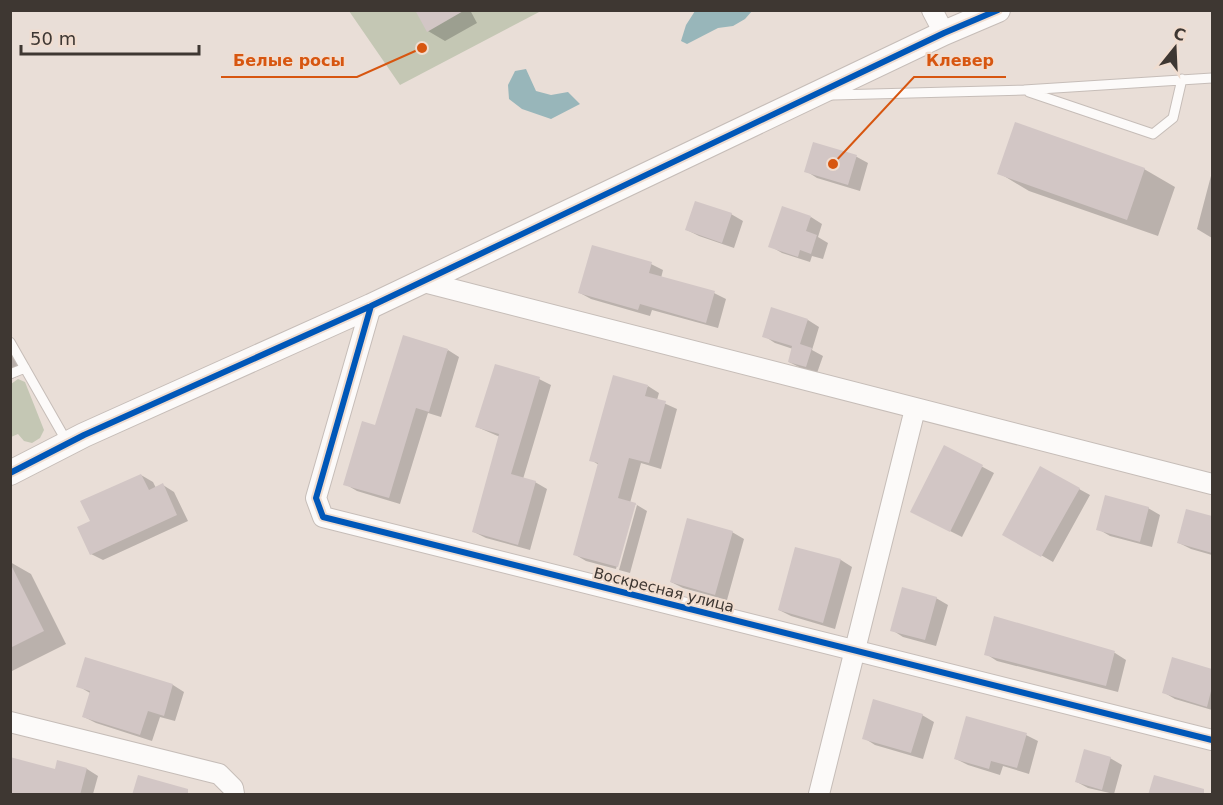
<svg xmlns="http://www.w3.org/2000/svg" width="1223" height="805" font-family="'DejaVu Sans',sans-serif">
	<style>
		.green { fill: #c4c7b4 }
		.water { fill: #98b6ba }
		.shadow { fill: #0003 }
		.building { fill: #d2c6c5 }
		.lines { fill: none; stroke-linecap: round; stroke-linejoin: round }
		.service-casing { stroke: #c6bdb8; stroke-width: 11 }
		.minor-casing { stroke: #c6bdb8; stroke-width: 22 }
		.tertiary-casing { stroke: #c6bdb8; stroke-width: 26 }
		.service { stroke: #fcfaf9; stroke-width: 9 }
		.minor { stroke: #fcfaf9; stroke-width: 20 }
		.tertiary { stroke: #fcfaf9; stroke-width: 24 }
		.cycleway-casing { stroke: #f0ddd0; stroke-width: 10 }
		.cycleway { stroke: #0057b8; stroke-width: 6 }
		.labels { text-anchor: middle; stroke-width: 4.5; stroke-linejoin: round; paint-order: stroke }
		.street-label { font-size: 15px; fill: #3e3732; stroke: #f0ddd0 }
		.leader { fill: none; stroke: #d75610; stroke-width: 2 }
		.callout-dot { fill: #d75610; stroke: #f0ddd0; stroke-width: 2 }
		.callout-label { font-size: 16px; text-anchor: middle; font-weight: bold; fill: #d75610; stroke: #f0ddd0; stroke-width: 4.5; stroke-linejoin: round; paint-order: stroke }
	</style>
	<rect width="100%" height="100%" fill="#e9ded7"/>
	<!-- green -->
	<path class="green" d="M349 11H541L400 85Z
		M18 379 25 382 44 430 40 438 32 443 24 441 18 434 11 437V384Z"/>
	<!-- water -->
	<path class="water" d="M695 11V10L752 11 745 19 733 26 718 28 687 44 681 41 686 25Z
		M526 69 536 91 551 95 568 92 580 104 551 119 522 109 509 99 508 85 515 71Z"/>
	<!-- shadow -->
	<path class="shadow" d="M417 10H470L477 23 445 41 428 31Z
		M814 143 857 157 868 163 860 191 817 178 806 171Z
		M1144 169 1175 187 1158 236 1029 191 999 173Z
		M1212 172V238L1197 229Z
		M731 214 743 221 734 248 699 236 687 230Z
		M811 217 822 224 818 237 828 243 823 259 812 256 810 262 782 253 770 246Z
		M651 264 663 270 661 278 714 293 726 299 718 328 652 310 650 316 591 299 580 293Z
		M808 320 819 327 812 350 823 356 817 373 801 368 789 362 793 349 775 343 764 336Z
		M10 343 25 373 10 380Z
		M448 350 459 357 441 417 428 413 400 504 357 491 345 484 376 427Z
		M539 379 551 385 523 479 535 482 547 489 530 550 486 538 474 532 500 437 477 427Z
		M648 386 659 393 657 400 677 409 661 469 641 463 630 503 637 505H634L616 569 586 561 574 554 599 465 591 460Z
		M945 447 994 473 962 537 924 518Z
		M1041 468 1090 495 1053 562 1004 534Z
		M141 475 153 482 156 488 163 485 174 492 188 521 103 560 91 554 92 522Z
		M637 505 647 511 630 573 619 570Z
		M1148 508 1160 515 1152 547 1110 536 1098 529Z
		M1187 511 1212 517V555L1191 549 1179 543Z
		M732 532 744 539 727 600 683 588 671 582Z
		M796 549 841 560 852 567 835 629 791 616 779 610Z
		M10 562 31 574 66 644 10 672Z
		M936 598 948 605 936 646 903 637 892 630Z
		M995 618 1115 653 1126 660 1118 692 997 661 986 654Z
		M86 659 173 685 184 692 175 721 160 717 152 741 96 723 84 717 90 693 78 686Z
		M1173 659 1212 671V710L1175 699 1163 692Z
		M922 715 934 722 923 759 875 745 864 738Z
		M1026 735 1038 741 1029 774 1003 766 1000 775 968 765 956 759Z
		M1110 758 1122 765 1114 794 1088 788 1077 782Z
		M58 761 87 769 98 776 93 794H10L56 771Z"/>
	<!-- building -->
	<path class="building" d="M415 10H465L427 32Z
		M1015 122 1145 168 1127 220 997 174Z
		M813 142 857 155 848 185 804 172Z
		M695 201 732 213 722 243 685 230Z
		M782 206 811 216 806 231 817 235 811 254 800 250 798 257 768 247Z
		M592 245 652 262 649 273 715 291 706 323 640 304 638 310 578 293Z
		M771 307 808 319 800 344 812 348 806 367 788 362 792 346 762 337Z
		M403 335 448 349 429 412 416 408 389 498 343 485 362 421 375 425Z
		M495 364 540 377 511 474 536 481 518 545 472 532 499 434 475 427Z
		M613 375 648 385 645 396 666 401 649 463 629 458 618 498 636 503 618 567 573 555 598 463 589 461Z
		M944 445 983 465 950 532 910 512Z
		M1040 466 1080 488 1041 557 1002 535Z
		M141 474 149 490 163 483 177 515 90 555 77 527 90 521 80 501Z
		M1105 495 1149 507 1140 542 1096 530Z
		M1186 509 1212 516V553L1177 543Z
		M687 518 733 531 715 595 670 582Z
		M795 547 841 559 823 623 778 610Z
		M10 563 44 631 10 648Z
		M902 587 937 597 925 640 890 631Z
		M994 616 1115 651 1106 686 984 655Z
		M85 657 173 684 164 716 148 711 140 735 82 717 90 691 76 687Z
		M1172 657 1212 669V687L1207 707 1162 693Z
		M873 699 923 714 911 753 862 739Z
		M966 716 1027 733 1017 768 991 761 989 769 954 759Z
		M1084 749 1111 757 1102 790 1075 782Z
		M10 757 55 769 57 760 87 768 80 795H10Z
		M138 775 188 789V795H132Z
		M1154 775 1204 789V795H1148Z"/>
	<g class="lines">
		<!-- service casing -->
		<g class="service-casing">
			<path id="service" d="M1029 92 1153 134 1173 118 1182 79
				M833 95 1024 90 1212 78
				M10 342 67 442
				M10 374 25 368"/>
		</g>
		<!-- minor casing -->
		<g class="minor-casing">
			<path id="minor" d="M932 10 944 33
				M420 281 1212 484
				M371 306 316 498 323 517 1212 740
				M10 722 219 774 233 788 234 794
				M819 794 915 409"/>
		</g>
		<!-- tertiary casing -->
		<g class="tertiary-casing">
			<path id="tertiary" d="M10 473 84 435 371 306 944 33 998 10"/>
		</g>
		<!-- service -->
		<use href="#service" class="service"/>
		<!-- minor -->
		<use href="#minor" class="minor"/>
		<!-- tertiary -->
		<use href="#tertiary" class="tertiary"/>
		<!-- cycleway casing -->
		<g class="cycleway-casing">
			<path id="cycleway" d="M371 306 316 498 323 517 1212 740
				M10 473 84 435 371 306 944 33 998 10"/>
		</g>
		<!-- cycleway -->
		<use href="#cycleway" class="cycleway"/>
	</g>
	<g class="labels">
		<!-- street labels -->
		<g class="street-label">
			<text transform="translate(664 590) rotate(14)" y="5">Воскресная улица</text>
		</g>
	</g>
	<!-- callouts -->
	<path class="leader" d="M422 48L357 77H221M833 164L914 77H1006"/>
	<g class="callout-dot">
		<circle cx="422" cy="48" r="6"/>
		<circle cx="833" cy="164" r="6"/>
	</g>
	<g class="callout-label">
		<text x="289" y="66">Белые росы</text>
		<text x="960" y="66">Клевер</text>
	</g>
	<!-- border -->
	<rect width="1223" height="805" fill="none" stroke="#3e3732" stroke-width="24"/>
	<!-- north arrow -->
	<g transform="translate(1175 48) rotate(18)" stroke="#f0ddd0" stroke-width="4.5" paint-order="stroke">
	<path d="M0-4.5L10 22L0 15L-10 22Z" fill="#3e3732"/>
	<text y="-9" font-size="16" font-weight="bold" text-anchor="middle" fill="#3e3732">С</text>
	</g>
	<!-- scale -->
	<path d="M21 45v9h178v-9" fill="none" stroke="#3e3732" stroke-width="3"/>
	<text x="30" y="45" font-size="18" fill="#3e3732" stroke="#f0ddd0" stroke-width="4.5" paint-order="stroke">50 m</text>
</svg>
